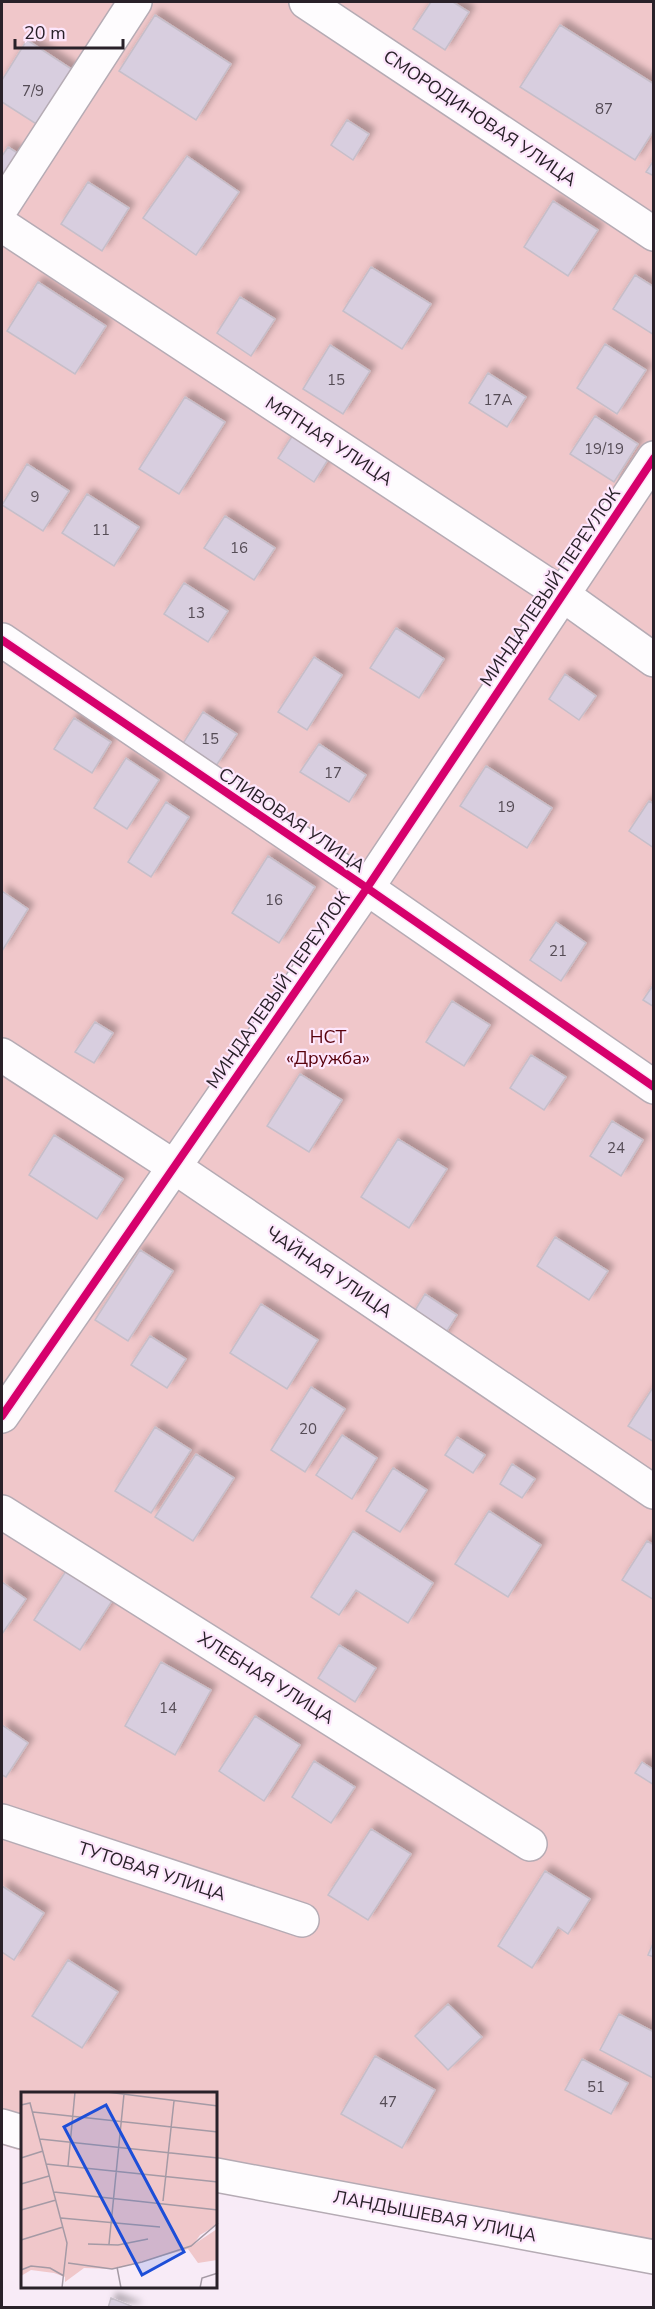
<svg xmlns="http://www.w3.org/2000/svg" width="655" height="2309" font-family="'Nunito Sans',sans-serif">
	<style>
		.green { fill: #f0c7ca }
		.building { fill: #d8cedf; stroke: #c6bec9; stroke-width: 1.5; filter: url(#shadow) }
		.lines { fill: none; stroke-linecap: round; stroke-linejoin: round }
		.minor-casing { stroke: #b5abb4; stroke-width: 36 }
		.minor { stroke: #fefcfe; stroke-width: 33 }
		.cycleway-casing { stroke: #fde6fc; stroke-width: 11 }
		.cycleway { stroke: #d6006c; stroke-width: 8 }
		.labels { text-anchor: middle; stroke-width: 4.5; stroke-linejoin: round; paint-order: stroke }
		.number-label { font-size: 15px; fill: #554c56 }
		.street-label { font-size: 18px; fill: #292129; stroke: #fde6fc }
		.park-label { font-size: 18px; fill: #58020c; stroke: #fde6fc }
		.inset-road { fill: none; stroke: #a59aa5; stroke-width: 1.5 }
		.view { fill: #1d4ed8; fill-opacity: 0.15; stroke: #1d4ed8; stroke-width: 3 }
		.inset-edge { fill: none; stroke: #292129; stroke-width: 3 }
	</style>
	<defs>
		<filter id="shadow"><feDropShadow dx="5.5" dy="-5.5" stdDeviation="3" flood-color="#0004"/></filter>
	</defs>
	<rect width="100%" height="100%" fill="#f8ebf7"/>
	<!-- green -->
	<path class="green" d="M2 2H653V2271L581 2251 216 2192V2093H22V2151L2 2145Z"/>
	<!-- building -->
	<path class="building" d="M431 2H453L469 12 445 50 413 29Z
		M155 15 231 64 196 120 119 71Z
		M560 25 654 84V130L635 160 520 87Z
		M27 40 76 72 41 127 2 102V80Z
		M347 120 369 134 353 160 331 145Z
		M8 147 24 157 2 192V156Z
		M187 156 239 192 196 255 143 218Z
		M654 160V176L646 172Z
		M88 182 129 208 102 251 61 224Z
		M553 201 598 230 568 276 524 247Z
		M371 267 431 304 402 349 343 311Z
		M635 275 654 287V335L613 309Z
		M38 282 106 326 75 374 7 331Z
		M240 297 275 319 251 356 217 333Z
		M605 344 646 370 617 414 577 388Z
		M330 345 370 371 343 414 303 389Z
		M488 373 526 397 507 427 469 403Z
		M185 397 225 422 179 494 139 469Z
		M595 416 638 444 614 482 570 454Z
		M293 435 329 458 314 482 278 458Z
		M27 464 69 491 43 531 2 505Z
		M87 494 139 527 114 566 62 533Z
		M225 516 275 548 254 580 204 548Z
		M184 583 228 611 208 642 164 614Z
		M396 628 444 659 419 698 370 668Z
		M314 657 342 675 307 730 278 712Z
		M565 674 596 696 579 720 549 699Z
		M203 712 237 734 216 766 182 745Z
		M74 718 111 742 92 773 54 749Z
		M319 744 366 775 349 802 300 772Z
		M126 758 159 780 127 829 94 808Z
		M486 766 552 808 527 848 460 806Z
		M649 801 654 804V848L629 831Z
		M166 802 189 817 151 877 128 862Z
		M268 856 315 887 279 943 232 913Z
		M2 891 28 909 2 951Z
		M556 922 586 943 561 981 530 960Z
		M654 984V1007L643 1000Z
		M452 1001 490 1025 464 1066 426 1042Z
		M95 1022 113 1033 94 1063 75 1052Z
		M531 1055 566 1077 544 1110 510 1088Z
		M300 1074 342 1100 309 1152 267 1126Z
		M612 1121 643 1140 621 1176 590 1156Z
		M54 1135 123 1179 97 1219 29 1175Z
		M398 1139 447 1169 409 1228 361 1197Z
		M555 1237 608 1271 589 1300 537 1266Z
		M140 1250 173 1271 128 1341 95 1320Z
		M425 1294 457 1315 440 1342 408 1322Z
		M261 1304 318 1340 287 1389 230 1353Z
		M150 1336 186 1359 167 1388 131 1365Z
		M654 1386V1442L628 1426Z
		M311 1387 345 1409 305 1472 271 1450Z
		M155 1427 191 1450 151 1513 115 1491Z
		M342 1435 377 1458 352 1499 316 1475Z
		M457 1437 485 1455 473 1473 445 1455Z
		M196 1454 234 1478 193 1541 155 1517Z
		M512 1464 535 1479 522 1498 500 1484Z
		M393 1468 427 1490 400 1532 366 1511Z
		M489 1511 541 1545 508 1597 455 1564Z
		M353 1531 433 1583 408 1623 356 1590 339 1615 311 1597Z
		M647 1541 654 1545V1600L622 1580Z
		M66 1571 112 1601 80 1650 34 1620Z
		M2 1582 26 1599 2 1634Z
		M339 1645 376 1668 355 1702 318 1678Z
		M161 1662 211 1690 175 1755 125 1726Z
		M255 1716 300 1745 264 1801 219 1771Z
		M2 1725 28 1743 6 1777 2 1775Z
		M314 1761 355 1787 331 1823 292 1797Z
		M642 1762 654 1770V1785L635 1773Z
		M371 1829 411 1854 368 1920 328 1895Z
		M545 1871 590 1899 568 1934 558 1927 532 1968 498 1946Z
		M2 1886 44 1913 14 1960 2 1952Z
		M654 1941V1957L648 1955Z
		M68 1960 118 1992 82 2048 32 2016Z
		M448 2004 482 2037 448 2070 415 2036Z
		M619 2014 654 2032 653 2078 600 2050Z
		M375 2056 435 2090 402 2148 341 2114Z
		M582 2059 628 2083 611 2114 565 2090Z
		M111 2298 136 2308H108Z"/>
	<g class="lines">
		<!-- minor casing -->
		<g class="minor-casing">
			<path id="minor" d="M306 2 654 234
				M2 207 135 2
				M2 225 563 595 654 660
				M2 640 367 888 654 1087
				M2 1055 173 1166 654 1492
				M2 1416 367 888 654 458
				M2 1512 530 1844
				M2 1821 302 1920
				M2 2126 22 2132
				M216 2175 654 2257"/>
		</g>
		<!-- minor -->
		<use href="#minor" class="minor"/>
		<!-- cycleway casing -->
		<g class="cycleway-casing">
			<path id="cycleway" d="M2 640 367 888 654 1087
				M2 1416 367 888 654 458"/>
		</g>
		<!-- cycleway -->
		<use href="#cycleway" class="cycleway"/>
	</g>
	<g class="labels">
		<!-- number labels -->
		<g class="number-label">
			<text x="33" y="96">7/9</text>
			<text x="604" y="114">87</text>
			<text x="336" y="385">15</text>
			<text x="498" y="405">17А</text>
			<text x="604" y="454">19/19</text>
			<text x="35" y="502">9</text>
			<text x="101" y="535">11</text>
			<text x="239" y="553">16</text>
			<text x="196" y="618">13</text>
			<text x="210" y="744">15</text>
			<text x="333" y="778">17</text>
			<text x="506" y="812">19</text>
			<text x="274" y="905">16</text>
			<text x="558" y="956">21</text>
			<text x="616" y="1153">24</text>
			<text x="308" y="1434">20</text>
			<text x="168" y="1713">14</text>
			<text x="596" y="2092">51</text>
			<text x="388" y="2107">47</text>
		</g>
		<!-- street labels -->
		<g class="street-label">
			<text transform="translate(480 118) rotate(34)" y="6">СМОРОДИНОВАЯ УЛИЦА</text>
			<text transform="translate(329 441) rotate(33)" y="6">МЯТНАЯ УЛИЦА</text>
			<text transform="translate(550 587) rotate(-56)" y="6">МИНДАЛЕВЫЙ ПЕРЕУЛОК</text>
			<text transform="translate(292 820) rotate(34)" y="6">СЛИВОВАЯ УЛИЦА</text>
			<text transform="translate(278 990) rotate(-55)" y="6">МИНДАЛЕВЫЙ ПЕРЕУЛОК</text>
			<text transform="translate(329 1272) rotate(34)" y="6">ЧАЙНАЯ УЛИЦА</text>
			<text transform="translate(266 1678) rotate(32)" y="6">ХЛЕБНАЯ УЛИЦА</text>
			<text transform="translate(152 1871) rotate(18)" y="6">ТУТОВАЯ УЛИЦА</text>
			<text transform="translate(435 2216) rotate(11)" y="6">ЛАНДЫШЕВАЯ УЛИЦА</text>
		</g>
		<!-- park labels -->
		<g class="park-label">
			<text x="328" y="1043">НСТ<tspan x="328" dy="21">«Дружба»</tspan></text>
		</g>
	</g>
	<!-- overview -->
	<g transform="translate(21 2092)">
		<rect width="196" height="196" fill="#f8ebf7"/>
		<path d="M0 0H196V133L179 143 172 153 196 137V168L177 171 167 157 94 177 63 176 44 190V185L33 181 10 178 0 184Z" fill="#f0c7ca"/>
		<path class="inset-road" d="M86 0 197 14M0 13 9 11 46 151 41 196M12 20 197 40M19 47 197 66M0 66 22 59M25 72 197 90M47 74 54 0M0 92 28 84M33 100 197 118M142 109 153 9M0 118 35 108M40 126 139 135M0 148 42 135M67 152 97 153 127 147M88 152 103 2M47 171 91 177 121 170 170 154 197 131M96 175 100 196M0 178 10 174 29 176 43 184M179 196 181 186 197 181"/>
		<path class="view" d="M85 13 163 160 121 183 43 35Z"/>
		<rect width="196" height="196" class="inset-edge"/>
	</g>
	<!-- border -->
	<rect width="655" height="2309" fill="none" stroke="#292129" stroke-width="6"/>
	<!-- scale -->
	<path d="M15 39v9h108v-9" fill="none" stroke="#292129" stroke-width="3"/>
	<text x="24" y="39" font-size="18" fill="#292129" stroke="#fde6fc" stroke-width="4.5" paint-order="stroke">20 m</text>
</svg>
